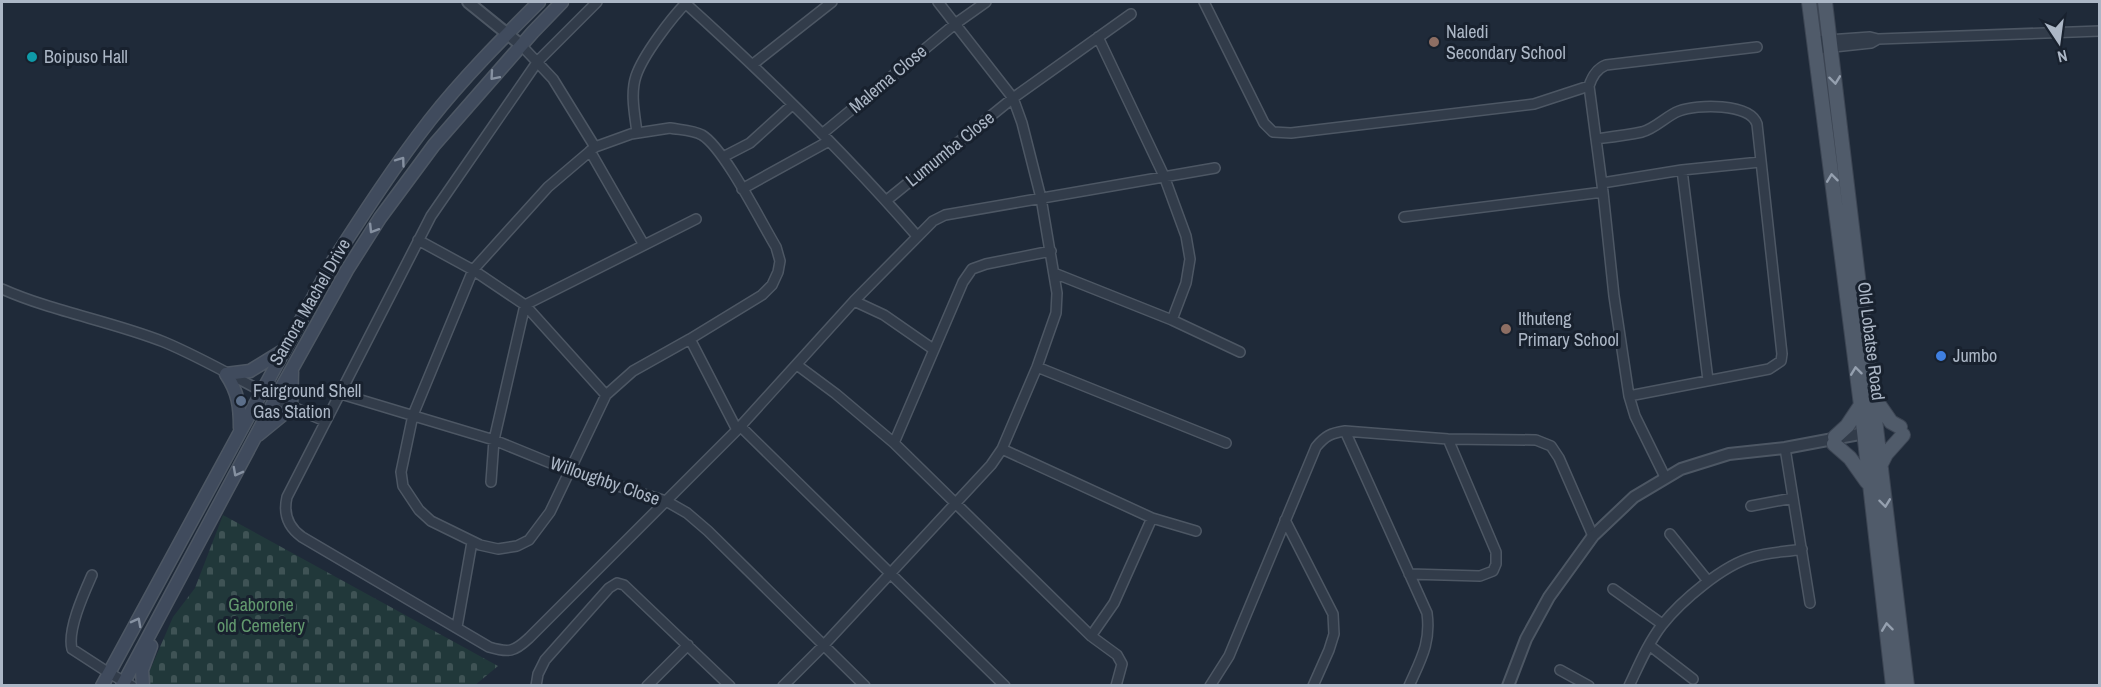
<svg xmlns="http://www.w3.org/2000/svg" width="2101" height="687" font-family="'Archivo Narrow',sans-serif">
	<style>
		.cemetery { fill: url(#cemetery-stones) }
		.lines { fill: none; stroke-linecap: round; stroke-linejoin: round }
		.minor-casing { stroke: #4d5764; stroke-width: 12 }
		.tertiary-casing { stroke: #4d5764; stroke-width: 14 }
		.secondary-casing { stroke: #4d5764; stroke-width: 15 }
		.primary-casing { stroke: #3c4553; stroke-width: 16 }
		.minor { stroke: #323c4a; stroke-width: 9 }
		.tertiary { stroke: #323c4a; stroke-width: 10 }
		.secondary { stroke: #404b5d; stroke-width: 12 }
		.primary { stroke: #505b6a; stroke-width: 14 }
		.oneway { stroke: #8691a1 }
		.oneway2 { stroke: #95a0af }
		.education-dot { fill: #8d6e63; stroke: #18212e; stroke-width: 2 }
		.culture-dot { fill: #0f9aa8; stroke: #18212e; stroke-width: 2 }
		.shop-dot { fill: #3f7fe0; stroke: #18212e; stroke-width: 2 }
		.service-dot { fill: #5c6f8a; stroke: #18212e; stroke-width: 2 }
		.labels { text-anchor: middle; stroke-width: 6; stroke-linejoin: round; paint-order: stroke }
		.poi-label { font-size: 18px; fill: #acb7c6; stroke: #18212e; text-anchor: start }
		.street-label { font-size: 18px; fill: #acb7c6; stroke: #18212e }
		.park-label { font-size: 18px; fill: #62996e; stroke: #18212e }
	</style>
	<defs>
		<pattern id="cemetery-stones" width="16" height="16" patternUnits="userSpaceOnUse" patternTransform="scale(1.5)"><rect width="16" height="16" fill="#21383a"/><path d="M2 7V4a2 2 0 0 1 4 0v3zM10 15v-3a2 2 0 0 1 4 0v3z" fill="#3f5355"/></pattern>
	</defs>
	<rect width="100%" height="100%" fill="#1f2a39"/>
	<!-- cemetery -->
	<path class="cemetery" d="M223 515 498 666 474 686H150L147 677 173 617 195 588Z"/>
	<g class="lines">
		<!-- minor casing -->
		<g class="minor-casing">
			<path id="minor" d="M597 2 538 61 431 216 287 497C283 514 288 527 302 537L489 647C509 653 514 652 529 638L737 430 854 301 933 221 945 215 1215 168
				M684 2C765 75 845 153 917 236
				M1204 2 1264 123 1273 132 1291 133 1534 104 1589 86
				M1098 37 1164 176 1186 236 1190 259 1186 283 1172 320
				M1814 41 1870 37 1878 39 2100 31
				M521 45 553 79 595 147
				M1815 49 1871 43 1878 39
				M752 65 832 2
				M670 128C681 130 693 130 702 135 724 148 761 222 776 247L780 261 778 272 772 285 762 295 690 339 633 371 606 395 550 512 529 540 517 546 498 549 480 545 431 521 419 510 403 486 401 472 413 415 473 270 548 187 595 147 631 134Z
				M637 133C635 115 630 94 636 76 643 55 672 17 687 2
				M822 134 955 24 986 2
				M1596 139C1611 137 1627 135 1642 132 1656 128 1666 116 1679 111 1697 104 1750 103 1757 124L1782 354 1781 361 1769 369 1629 396
				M590 151 644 245
				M723 157 750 143 792 105
				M1682 170 1708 380
				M1602 183 1682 170 1760 162
				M742 189 829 141
				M887 200 1013 98 1131 14
				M1404 217 1603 192
				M418 240 473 270 525 305 606 395
				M1054 273 1172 320 1240 352
				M2 289C54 312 111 321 164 342 219 365 269 399 325 421
				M854 301 884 315 933 349
				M690 339 737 430
				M797 365 836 394 894 443 1091 636 1117 655 1122 664 1116 686
				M1037 367 1226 443
				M341 394 494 440 570 471 666 501 687 513 708 531 865 686
				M740 426 1005 686
				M1345 431 1427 613C1431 643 1421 659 1409 686
				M894 443 963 282 972 269 986 264 1051 251
				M1785 448 1810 603
				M1002 449 1152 518 1196 531
				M1665 477 1635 416 1629 396 1614 296 1603 192 1589 86C1592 77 1596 69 1606 65L1757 47
				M491 482 494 440 525 305 696 219
				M1751 506 1793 498
				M1285 520 1333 614 1334 634 1329 650 1313 686
				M1670 534 1708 581
				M1409 574 1480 576 1493 571 1496 564V552L1448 439
				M92 575C84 593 67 630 72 649L109 673 132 686
				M1613 589 1662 624
				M457 627 472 542
				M1091 636 1114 603 1152 518
				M1649 645 1693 679
				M1560 670 1589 686
				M536 686 538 674 545 660 609 588 617 583 624 585 730 686
				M647 686 688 645
				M783 686 823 646 991 465 1002 449 1037 367 1056 313 1057 293 1041 198 1022 123 1013 98 938 2
				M1210 686 1229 656 1316 447C1325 436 1331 433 1345 431L1448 439 1536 440 1551 446 1559 458 1593 536
				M1629 686C1639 665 1648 643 1662 625 1681 601 1723 565 1753 557 1768 552 1786 552 1802 549"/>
		</g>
		<!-- tertiary casing -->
		<g class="tertiary-casing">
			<path id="tertiary" d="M468 2 521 45
				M1508 686 1526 639 1549 597 1593 536 1634 497 1681 469 1729 454 1785 448 1870 432"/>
		</g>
		<!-- secondary casing -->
		<g class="secondary-casing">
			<path id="secondary" d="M240 428C240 406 238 392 226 374L250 371 281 352
				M258 435 291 408 292 372
				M102 686 333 261C364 213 395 165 430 120 463 78 502 39 539 2
				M122 686 283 385 347 270 380 218 434 145 533 32 562 2
				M143 686 142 670 151 646"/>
		</g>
		<!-- primary casing -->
		<g class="primary-casing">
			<path id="primary" d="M1809 2 1861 405 1893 686
				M1825 2 1907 686
				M1873 396 1891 422 1900 427
				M1835 437 1847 426 1861 405
				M1834 444 1850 458 1867 482
				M1880 466 1886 454 1903 435"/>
		</g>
		<!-- minor -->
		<use href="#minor" class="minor"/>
		<!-- tertiary -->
		<use href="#tertiary" class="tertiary"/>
		<!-- secondary -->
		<use href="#secondary" class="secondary"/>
		<!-- primary -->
		<use href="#primary" class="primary"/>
	</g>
	<!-- one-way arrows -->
	<defs><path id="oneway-chevron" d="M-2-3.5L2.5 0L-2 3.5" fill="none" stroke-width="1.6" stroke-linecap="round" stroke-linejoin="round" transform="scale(1.5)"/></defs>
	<g class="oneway">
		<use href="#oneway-chevron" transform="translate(494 76) rotate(131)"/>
		<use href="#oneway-chevron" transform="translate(401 161) rotate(-54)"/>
		<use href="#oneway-chevron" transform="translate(373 229) rotate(122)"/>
		<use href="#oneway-chevron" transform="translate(237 472) rotate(118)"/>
		<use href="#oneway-chevron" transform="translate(137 622) rotate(-62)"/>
	</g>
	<g class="oneway2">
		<use href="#oneway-chevron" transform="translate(1835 80) rotate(83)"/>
		<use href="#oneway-chevron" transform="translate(1832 178) rotate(-97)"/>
		<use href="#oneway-chevron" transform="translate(1856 371) rotate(-97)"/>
		<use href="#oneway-chevron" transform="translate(1885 503) rotate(83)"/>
		<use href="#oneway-chevron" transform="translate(1887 627) rotate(-97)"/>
	</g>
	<!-- markers -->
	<g class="education-dot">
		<circle cx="1434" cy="42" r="6"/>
		<circle cx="1506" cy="329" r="6"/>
	</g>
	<circle class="culture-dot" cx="32" cy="57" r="6"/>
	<circle class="shop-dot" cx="1941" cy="356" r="6"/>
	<circle class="service-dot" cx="241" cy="401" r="6"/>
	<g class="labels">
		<!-- poi labels -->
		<g class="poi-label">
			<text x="1446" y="38">Naledi<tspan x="1446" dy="21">Secondary School</tspan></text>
			<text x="44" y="63">Boipuso Hall</text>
			<text x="1518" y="325">Ithuteng<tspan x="1518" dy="21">Primary School</tspan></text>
			<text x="1953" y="362">Jumbo</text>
			<text x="253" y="397">Fairground Shell<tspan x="253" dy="21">Gas Station</tspan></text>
		</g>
		<!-- street labels -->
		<g class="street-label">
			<text transform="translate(888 79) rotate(-40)" y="6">Malema Close</text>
			<text transform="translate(950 149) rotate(-39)" y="6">Lumumba Close</text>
			<text transform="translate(310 302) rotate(-60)" y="6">Samora Machel Drive</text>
			<text transform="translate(1871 341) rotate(83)" y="6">Old Lobatse Road</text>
			<text transform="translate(605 481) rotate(19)" y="6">Willoughby Close</text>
		</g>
		<!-- park labels -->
		<g class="park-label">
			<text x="261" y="611">Gaborone<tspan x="261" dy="21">old Cemetery</tspan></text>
		</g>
	</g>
	<!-- border -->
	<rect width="2101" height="687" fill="none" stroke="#acb7c6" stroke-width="6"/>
	<!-- north arrow -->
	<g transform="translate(2059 42) rotate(167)" stroke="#18212e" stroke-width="4.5" paint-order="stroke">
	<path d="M0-4.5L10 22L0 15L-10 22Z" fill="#acb7c6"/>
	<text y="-9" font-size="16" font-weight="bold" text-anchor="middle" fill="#acb7c6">N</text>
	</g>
</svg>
